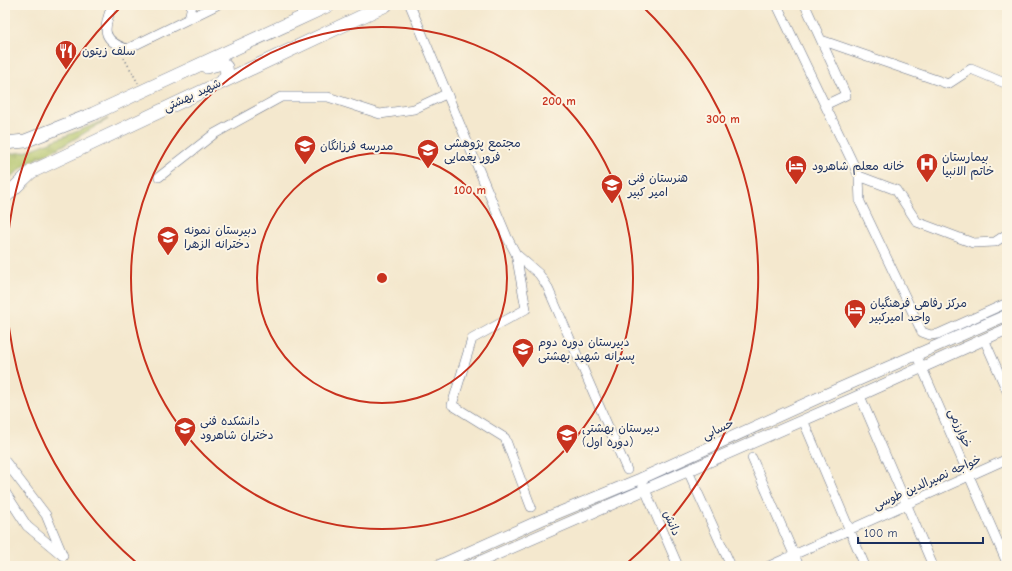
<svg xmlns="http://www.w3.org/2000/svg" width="1012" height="571" font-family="'Comic Neue','Playpen Sans Arabic',sans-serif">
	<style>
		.grass { fill: url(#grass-tufts); stroke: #647862 }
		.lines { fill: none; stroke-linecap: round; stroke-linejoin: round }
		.minor-casing { stroke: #677085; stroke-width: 10 }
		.major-casing { stroke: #677085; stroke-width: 12 }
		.highway-casing { stroke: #677085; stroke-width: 14 }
		.path { stroke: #677085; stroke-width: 1.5; stroke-dasharray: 1 3; stroke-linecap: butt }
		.minor { stroke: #fff; stroke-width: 9 }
		.major { stroke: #fff; stroke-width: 11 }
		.highway { stroke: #fff; stroke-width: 13 }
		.ring { fill: none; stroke: #c8321e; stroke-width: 2 }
		.labels { text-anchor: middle; stroke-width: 4; stroke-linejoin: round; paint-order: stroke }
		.poi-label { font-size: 12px; fill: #1b2f5e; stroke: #fcf5e5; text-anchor: start }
		.street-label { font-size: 12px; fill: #1b2f5e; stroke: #fcf5e5 }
		.centre { fill: #c8321e; stroke: #fcf5e5; stroke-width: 2 }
		.ring-label { font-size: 12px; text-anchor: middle; font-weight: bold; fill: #c8321e; stroke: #fcf5e5; stroke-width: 4; stroke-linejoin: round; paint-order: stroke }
	</style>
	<defs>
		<pattern id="grass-tufts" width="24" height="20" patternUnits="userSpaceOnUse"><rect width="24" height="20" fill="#aec165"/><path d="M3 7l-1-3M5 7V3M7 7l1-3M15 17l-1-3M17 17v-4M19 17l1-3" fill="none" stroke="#8d9d56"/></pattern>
	</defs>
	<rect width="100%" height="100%" fill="#fcf5e5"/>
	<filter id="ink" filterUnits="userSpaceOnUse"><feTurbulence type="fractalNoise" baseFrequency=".025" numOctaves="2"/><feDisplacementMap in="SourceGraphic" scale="8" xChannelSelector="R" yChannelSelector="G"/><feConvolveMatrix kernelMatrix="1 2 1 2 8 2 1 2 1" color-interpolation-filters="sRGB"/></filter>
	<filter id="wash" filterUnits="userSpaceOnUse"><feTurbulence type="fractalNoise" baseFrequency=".012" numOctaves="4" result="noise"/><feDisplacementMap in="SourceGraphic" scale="16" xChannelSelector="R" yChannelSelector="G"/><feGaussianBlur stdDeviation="0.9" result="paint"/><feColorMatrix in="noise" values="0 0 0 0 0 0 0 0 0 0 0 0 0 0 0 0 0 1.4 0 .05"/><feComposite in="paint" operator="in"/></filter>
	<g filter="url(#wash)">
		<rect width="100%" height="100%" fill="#f4e8ce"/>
		<!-- grass -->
		<path class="grass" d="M108 119 66 144 28 163 5 182V154L25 152Z"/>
	</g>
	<g filter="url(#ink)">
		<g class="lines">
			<!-- minor casing -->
			<g class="minor-casing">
				<path id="minor" d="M112 5C104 28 100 40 127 49L217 5
					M410 5 507 237 516 254 539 274 547 286 627 470
					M777 5 859 176 860 202 922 332 930 335 938 334 1007 303
					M805 5 846 95 825 105
					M300 18 304 5
					M189 19 192 5
					M821 40 948 84 971 69 1007 84
					M859 176 896 190 917 222 973 243 995 242 1007 234
					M159 177 214 134 281 97H328L380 114 414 109 446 94
					M516 254 526 309 472 339 452 405 505 438 531 507
					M984 339 1007 391
					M916 354 1007 563
					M860 396 933 566
					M803 420 865 566
					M752 458 799 566
					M5 461 46 515 63 556 27 526 5 492
					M688 471 731 566
					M643 485 678 566
					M769 566 1007 459"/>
			</g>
			<!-- major casing -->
			<g class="major-casing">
				<path id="major" d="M438 566 541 520 640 479 829 393 1007 315
					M470 566 854 398 1007 329"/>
			</g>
			<!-- highway casing -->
			<g class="highway-casing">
				<path id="highway" d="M207 67 222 63 226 67 227 74 222 82
					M5 143 25 141 93 114 329 5
					M5 197 31 172 386 5"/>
			</g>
			<!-- path -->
			<path class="path" d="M124 58 138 83"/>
			<!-- minor -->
			<use href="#minor" class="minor"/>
			<!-- major -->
			<use href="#major" class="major"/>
			<!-- highway -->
			<use href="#highway" class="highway"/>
		</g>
	</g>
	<!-- distance rings -->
	<g class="ring">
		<circle cx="382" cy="278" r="125"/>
		<circle cx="382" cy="278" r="251"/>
		<path d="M138 564A376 376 0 0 1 123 5M641 5A376 376 0 0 1 626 564"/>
	</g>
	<!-- icons -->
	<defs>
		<g id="restaurant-pin" transform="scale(1.15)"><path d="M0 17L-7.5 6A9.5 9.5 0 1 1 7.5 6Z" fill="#c8321e" stroke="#fcf5e5"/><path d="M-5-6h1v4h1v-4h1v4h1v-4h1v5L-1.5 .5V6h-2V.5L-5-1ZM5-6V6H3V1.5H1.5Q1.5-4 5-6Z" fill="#fff"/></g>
		<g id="school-pin" transform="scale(1.15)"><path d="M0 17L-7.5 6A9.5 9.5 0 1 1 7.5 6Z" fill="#c8321e" stroke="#fcf5e5"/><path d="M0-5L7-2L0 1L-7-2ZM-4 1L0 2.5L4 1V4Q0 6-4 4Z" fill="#fff"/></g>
		<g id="hospital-pin" transform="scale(1.15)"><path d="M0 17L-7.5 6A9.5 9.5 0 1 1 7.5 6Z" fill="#c8321e" stroke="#fcf5e5"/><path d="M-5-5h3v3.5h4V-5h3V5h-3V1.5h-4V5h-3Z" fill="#fff"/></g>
		<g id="hotel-pin" transform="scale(1.15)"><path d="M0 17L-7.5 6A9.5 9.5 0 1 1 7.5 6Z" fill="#c8321e" stroke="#fcf5e5"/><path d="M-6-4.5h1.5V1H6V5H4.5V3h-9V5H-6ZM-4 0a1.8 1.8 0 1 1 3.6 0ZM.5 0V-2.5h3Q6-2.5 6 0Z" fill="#fff"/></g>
		<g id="university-pin" transform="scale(1.15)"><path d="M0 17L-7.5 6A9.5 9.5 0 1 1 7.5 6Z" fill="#c8321e" stroke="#fcf5e5"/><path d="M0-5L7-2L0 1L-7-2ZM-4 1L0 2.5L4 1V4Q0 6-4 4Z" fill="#fff"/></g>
	</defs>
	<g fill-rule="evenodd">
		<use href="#restaurant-pin" x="66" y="51"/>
		<use href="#school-pin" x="305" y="146"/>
		<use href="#school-pin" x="428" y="150"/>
		<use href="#hospital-pin" x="927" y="164"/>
		<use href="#hotel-pin" x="796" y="166"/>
		<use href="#school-pin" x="612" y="185"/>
		<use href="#school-pin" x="168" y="237"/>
		<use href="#hotel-pin" x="855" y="310"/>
		<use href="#school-pin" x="523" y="349"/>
		<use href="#university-pin" x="185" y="428"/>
		<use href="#school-pin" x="567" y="435"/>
	</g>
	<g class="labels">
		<!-- poi labels -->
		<g class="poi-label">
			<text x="82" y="55">سلف زیتون</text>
			<text x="444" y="147">مجتمع پژوهشی<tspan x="444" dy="14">فرور یغمایی</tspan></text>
			<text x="320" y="150">مدرسه فرزانگان</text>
			<text x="942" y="161">بیمارستان<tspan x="942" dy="14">خاتم الانبیا</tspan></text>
			<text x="812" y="170">خانه معلم شاهرود</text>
			<text x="628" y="182">هنرستان فنی<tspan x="628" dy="14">امیر کبیر</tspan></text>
			<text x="184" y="234">دبیرستان نمونه<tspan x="184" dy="14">دخترانه الزهرا</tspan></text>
			<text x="870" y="307">مرکز رفاهی فرهنگیان<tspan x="870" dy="14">واحد امیرکبیر</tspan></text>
			<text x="538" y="346">دبیرستان دوره دوم<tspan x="538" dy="14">پسرانه شهید بهشتی</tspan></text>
			<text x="200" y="425">دانشکده فنی<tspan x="200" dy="14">دختران شاهرود</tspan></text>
			<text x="582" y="432">دبیرستان بهشتی<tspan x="582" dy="14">(دوره اول)</tspan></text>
		</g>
		<!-- street labels -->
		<g class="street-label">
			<text transform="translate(192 95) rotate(-25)" y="4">شهید بهشتی</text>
			<text transform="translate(960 428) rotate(67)" y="4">خوارزمی</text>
			<text transform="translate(718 429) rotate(-25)" y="4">حسابی</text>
			<text transform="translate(927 482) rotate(-24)" y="4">خواجه نصیرالدین طوسی</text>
			<text transform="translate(672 523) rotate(67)" y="4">دانش</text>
		</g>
	</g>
	<circle cx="382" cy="278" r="6" class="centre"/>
	<g class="ring-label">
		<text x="559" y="105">200 m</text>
		<text x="723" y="123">300 m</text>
		<text x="470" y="194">100 m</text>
	</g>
	<!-- margin -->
	<rect width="1012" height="571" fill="none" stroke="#fcf5e5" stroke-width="20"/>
	<!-- scale -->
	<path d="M858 537v6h125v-6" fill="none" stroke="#1b2f5e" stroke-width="2"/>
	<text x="864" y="537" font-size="12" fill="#1b2f5e" stroke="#fcf5e5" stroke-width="3" paint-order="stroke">100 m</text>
</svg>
